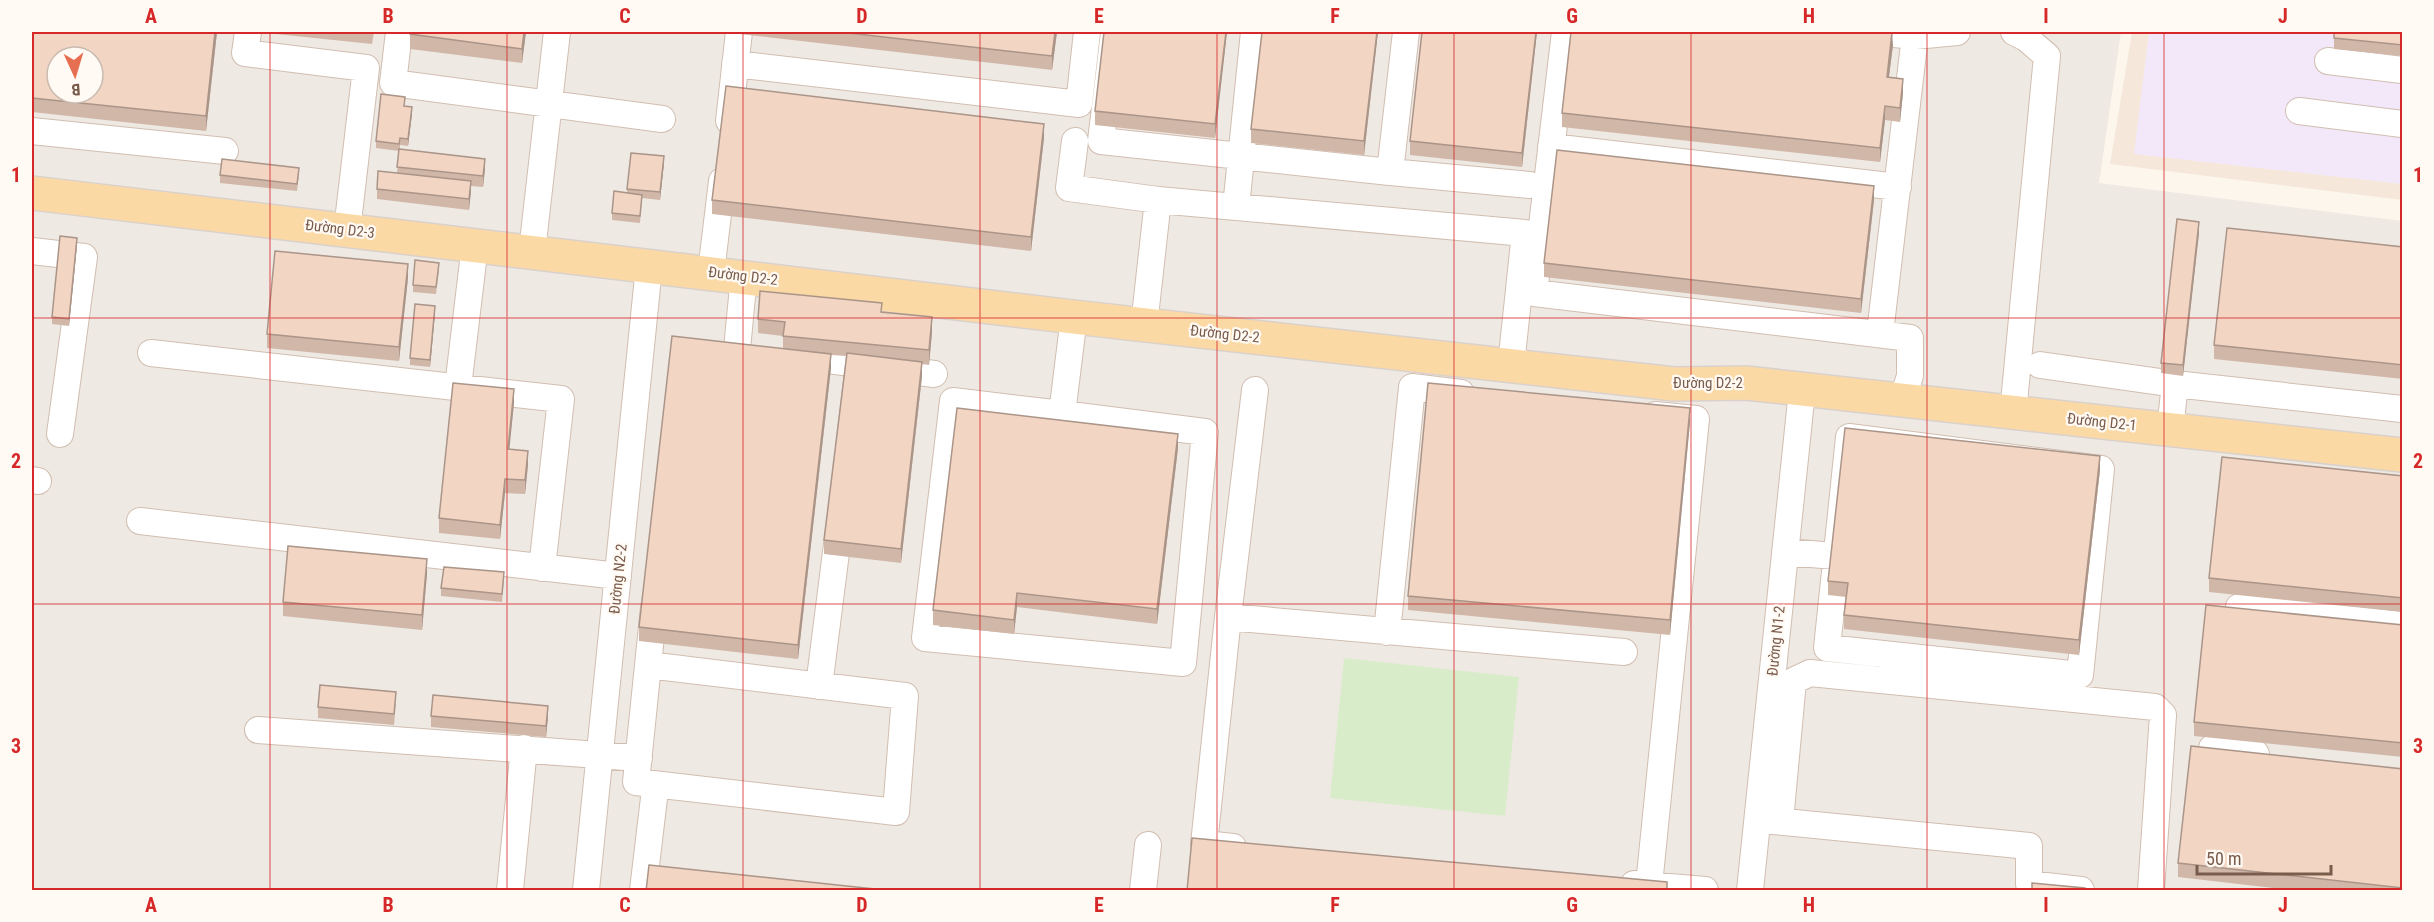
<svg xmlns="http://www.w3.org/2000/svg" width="2434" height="922" font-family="'Roboto Condensed',sans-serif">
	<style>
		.residential { fill: #f5e8da }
		.industrial { fill: #efe9e4; fill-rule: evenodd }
		.education { fill: #f3e8fa }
		.green { fill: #d8ecc9 }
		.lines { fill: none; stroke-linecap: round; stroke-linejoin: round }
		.minor-casing { stroke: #d1beb0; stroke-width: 28 }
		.major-casing { stroke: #dad1cd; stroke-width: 36 }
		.minor { stroke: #fff; stroke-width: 26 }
		.major { stroke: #fbd9a5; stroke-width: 33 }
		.wall { fill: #d1b7a8 }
		.shaded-wall { fill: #aa9588 }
		.building { fill: #f3d5c3; stroke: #aa9588; stroke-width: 1.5; fill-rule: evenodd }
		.grid { fill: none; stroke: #d62828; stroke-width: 1.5; stroke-opacity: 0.55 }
		.labels { text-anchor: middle; stroke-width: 4.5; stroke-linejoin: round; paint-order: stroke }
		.street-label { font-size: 15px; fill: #7a5c4d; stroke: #fffaf3 }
		.neatline { fill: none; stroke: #d62828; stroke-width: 2 }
		.grid-label { font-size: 20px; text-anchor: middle; font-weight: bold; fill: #d62828 }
	</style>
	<rect width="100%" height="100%" fill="#fdf6ec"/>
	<!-- residential -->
	<path class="residential" d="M2132 32H2402V200L2110 164Z"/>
	<!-- industrial -->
	<path class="industrial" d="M32 32H2121L2099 183 2402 221V890H32ZM57 57H93V93H57Z"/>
	<!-- education -->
	<path class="education" d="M2149 32H2402V184L2134 154Z"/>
	<!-- green -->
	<path class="green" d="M1344 658 1519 677 1505 816 1330 798Z"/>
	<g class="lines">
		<!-- minor casing -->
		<g class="minor-casing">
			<path id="minor" d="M248 32 245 53 366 68 347 230
				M399 32 393 83 662 119
				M1114 32 1101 141 1390 172
				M1406 32 1390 172 1530 185
				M1565 32 1534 293 1910 338V376L1902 400
				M1874 32 1915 36 1880 333
				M1915 36 1957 32
				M2328 61 2402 70
				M735 64 1079 104 1087 32
				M2299 111 2402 124
				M729 121 739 32
				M32 131 225 151
				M1075 141 1069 188 1158 200
				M1551 147 1898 187
				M1236 207 1254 32
				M32 251 84 257 60 434
				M532 251 557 32
				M711 272 722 181
				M1144 325 1158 200 1525 233 1511 365
				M737 349 744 276
				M151 353 561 399 542 568
				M798 356 934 374
				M2040 365 2175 384 2170 429
				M2175 384 2402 409
				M458 387 475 245
				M2013 413 2047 56 2026 38 2014 32
				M1062 414 1205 432 1183 663 925 638 953 401 1062 414 1074 317
				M1849 437 2101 469 2080 675 1827 648Z
				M32 480 38 481
				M140 521 618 576
				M1785 552 1836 556
				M2239 607 2402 625
				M1228 617 1255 390
				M1387 632 1412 387 1461 393
				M648 665 905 696 896 812 636 782 654 607
				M819 686 840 521
				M258 730 639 758
				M2212 748 2256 754
				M1764 820 2029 846V884L2081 890
				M1780 821 1793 681 1810 673 2155 707 2163 715 2151 890
				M1233 847 1204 844 1228 617 1624 652
				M1634 884 1705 890
				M1649 885 1696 419 1655 415
				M510 890 524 748
				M586 890 649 267
				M643 890 654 798
				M1143 890 1148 845
				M1750 890 1802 391"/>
		</g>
		<!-- major casing -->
		<g class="major-casing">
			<path id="major" d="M32 193 1074 317 1674 384 1746 383 2402 455"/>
		</g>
		<!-- minor -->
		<use href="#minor" class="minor"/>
		<!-- major -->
		<use href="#major" class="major"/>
	</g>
	<!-- wall -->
	<path class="wall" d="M32 32H217L206 131 32 112Z
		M257 32H374L372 44Z
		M526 32 522 63 410 49V34Z
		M731 32H1057L1052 70 731 33Z
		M1227 32 1215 138 1095 125V111Z
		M1262 32H1378L1364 155 1251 143V129Z
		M1422 32H1537L1522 167 1410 155V141Z
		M2403 32V56L2334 49V38Z
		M1893 45 1889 77 1903 93 1900 122 1885 120 1880 162 1562 127V113Z
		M405 106 412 114 408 146 400 145V149L485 169 483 187 471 186 469 210 377 199V189L397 173 399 151 376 148V141Z
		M1044 138 1031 251 712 214V200Z
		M664 163 660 200 642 198 640 223 612 220V213L627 193V189Z
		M220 175H299L297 191 220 183Z
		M1874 200 1861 313 1544 277V263Z
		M2199 233 2183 376 2161 373V363Z
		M77 245 69 326 52 324V317Z
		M2403 247V379L2214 359V345Z
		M439 270 436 294 413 292V285Z
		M408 278 399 361 267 348V334Z
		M435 313 430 367 410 365V358Z
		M758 319 932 332 929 365 922 364V376L901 563 824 554V540L846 356 831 355V368L798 659 639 641V627L783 348V336L758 333Z
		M514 403 509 449 528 465 525 494 505 493 500 539 439 533V518Z
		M1690 422 1670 635 1408 610V596Z
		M1178 448 1157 624 1017 607 1014 634 933 625V610Z
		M2100 470 2079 655 1844 629V615L1846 597 1828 595V581Z
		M2403 476V612L2209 592V578Z
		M427 574 422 630 283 616V602Z
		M504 580 502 602 441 596V588Z
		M2403 625V757L2194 736V722Z
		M396 703 394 725 318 718V707Z
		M431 716 548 717 546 737 431 727Z
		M2403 769V891H2299L2178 877V863Z"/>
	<!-- shaded-wall -->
	<path class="shaded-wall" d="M215 32H217L206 131V116Z
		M524 32H526L522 63V49Z
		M1055 32H1057L1052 70V56Z
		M1226 32H1227L1215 138V124Z
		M1377 32H1378L1364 155V141Z
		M1536 32H1537L1522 167V153Z
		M1892 32 1893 45 1887 91V77Z
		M1903 79V93L1900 122V108Z
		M1885 106V120L1880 162V148Z
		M412 107V114L408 146V139Z
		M1044 124V138L1031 251V237Z
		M664 156V163L660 200V192Z
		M485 159V169L483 187V176Z
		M471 181V192L469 210V199Z
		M1874 186V200L1861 313V299Z
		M2199 222V233L2183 376V365Z
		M77 238V245L69 326V319Z
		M408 264V278L399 361V347Z
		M435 306V313L430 367V360Z
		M932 317V332L929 365V350Z
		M831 354V368L798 659V645Z
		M922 362V376L901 563V549Z
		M514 389V403L508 463V449Z
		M1690 408V422L1670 635V620Z
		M1178 434V448L1157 624V609Z
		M528 451V465L525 494V480Z
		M2100 456V470L2079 655V640Z
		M505 479V493L500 539V525Z
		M427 559V574L422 630V615Z
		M1017 593V607L1014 634V620Z
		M548 706V717L546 737V726Z"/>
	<!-- building -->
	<path class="building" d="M32 32H215L206 116 32 98ZM57 57H93V93H57Z
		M410 32H524L522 49 410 34Z
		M840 32H1055L1052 56Z
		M1104 32H1226L1215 124 1095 111Z
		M1262 32H1377L1364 141 1251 129Z
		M1422 32H1536L1522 153 1410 141Z
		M1571 32H1892L1887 77 1903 79 1900 108 1885 106 1880 148 1562 113Z
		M2334 32H2403V45L2334 38Z
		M726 86 1044 124 1031 237 712 200Z
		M381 94 405 97 404 106 412 107 408 139 400 138 399 144 376 141Z
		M399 149 485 159 483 176 397 167Z
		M1557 150 1874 186 1861 299 1544 263Z
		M631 153 664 156 660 192 627 189Z
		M222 159 299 168 297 184 220 175Z
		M378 171 471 181 469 199 377 189Z
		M614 191 642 195 640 216 612 213Z
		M2177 219 2199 222 2183 365 2161 363Z
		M2227 228 2403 247V365L2214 345Z
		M60 236 77 238 69 319 52 317Z
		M275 251 408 264 399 347 267 334Z
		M415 260 439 263 436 287 413 285Z
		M760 291 882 303 881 312 932 317 929 350 783 336 785 322 758 319Z
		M415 304 435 306 430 360 410 358Z
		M672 336 831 354 798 645 639 627Z
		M847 353 922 362 901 549 824 540Z
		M453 383 514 389 508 449 528 451 525 480 505 479 500 525 439 518Z
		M1428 383 1690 408 1670 620 1408 596Z
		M957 408 1178 434 1157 609 1017 593 1014 620 933 610Z
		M1845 428 2100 456 2079 640 1844 615 1848 583 1828 581Z
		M2222 457 2403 476V598L2209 578Z
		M288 546 427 559 422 615 283 602Z
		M444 567 504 572 502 594 441 588Z
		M2206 605 2403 625V743L2194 722Z
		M320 685 396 692 394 714 318 707Z
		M433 695 548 706 546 726 431 716Z
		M2191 746 2403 769V888L2178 863Z
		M1192 838 1667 882V891H1187Z
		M649 865 894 891H646Z
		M2032 883 2085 888V891H2032Z"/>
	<!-- grid -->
	<path class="grid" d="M270 32V890M507 32V890M743 32V890M980 32V890M1217 32V890M1454 32V890M1691 32V890M1927 32V890M2164 32V890M32 318H2402M32 604H2402"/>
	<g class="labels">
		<!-- street labels -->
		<g class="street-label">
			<text transform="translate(340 229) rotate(7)" y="5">Đường D2-3</text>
			<text transform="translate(743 276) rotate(7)" y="5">Đường D2-2</text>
			<text transform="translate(1225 334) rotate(6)" y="5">Đường D2-2</text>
			<text x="1708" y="388">Đường D2-2</text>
			<text transform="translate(2102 422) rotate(6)" y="5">Đường D2-1</text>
			<text transform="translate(618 579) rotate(-84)" y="5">Đường N2-2</text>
			<text transform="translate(1776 641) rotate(-84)" y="5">Đường N1-2</text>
		</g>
	</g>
	<!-- border -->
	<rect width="2434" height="922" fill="none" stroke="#fffaf3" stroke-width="66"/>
	<!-- north arrow -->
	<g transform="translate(75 75) rotate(176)"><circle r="28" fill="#fffaf3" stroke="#cabbb1" stroke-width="1.5"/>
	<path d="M0-4.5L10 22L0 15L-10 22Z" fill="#e76f51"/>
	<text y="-9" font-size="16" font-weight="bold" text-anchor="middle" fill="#7a5c4d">B</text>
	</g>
	<!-- scale -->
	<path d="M2197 865v9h134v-9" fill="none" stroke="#7a5c4d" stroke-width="3"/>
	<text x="2206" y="865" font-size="18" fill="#7a5c4d" stroke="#fffaf3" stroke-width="4.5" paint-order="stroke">50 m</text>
	<rect x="33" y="33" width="2368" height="856" class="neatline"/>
	<g class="grid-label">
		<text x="151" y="23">A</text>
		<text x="388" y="23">B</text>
		<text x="625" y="23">C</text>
		<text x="862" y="23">D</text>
		<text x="1099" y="23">E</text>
		<text x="1335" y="23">F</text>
		<text x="1572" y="23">G</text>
		<text x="1809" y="23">H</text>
		<text x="2046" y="23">I</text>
		<text x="2283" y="23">J</text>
		<text x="16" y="182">1</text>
		<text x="2418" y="182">1</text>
		<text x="16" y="468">2</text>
		<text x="2418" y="468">2</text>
		<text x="16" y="753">3</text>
		<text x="2418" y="753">3</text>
		<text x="151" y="912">A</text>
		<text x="388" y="912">B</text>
		<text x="625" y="912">C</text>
		<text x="862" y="912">D</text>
		<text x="1099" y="912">E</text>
		<text x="1335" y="912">F</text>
		<text x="1572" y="912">G</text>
		<text x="1809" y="912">H</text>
		<text x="2046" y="912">I</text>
		<text x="2283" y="912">J</text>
	</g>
</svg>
